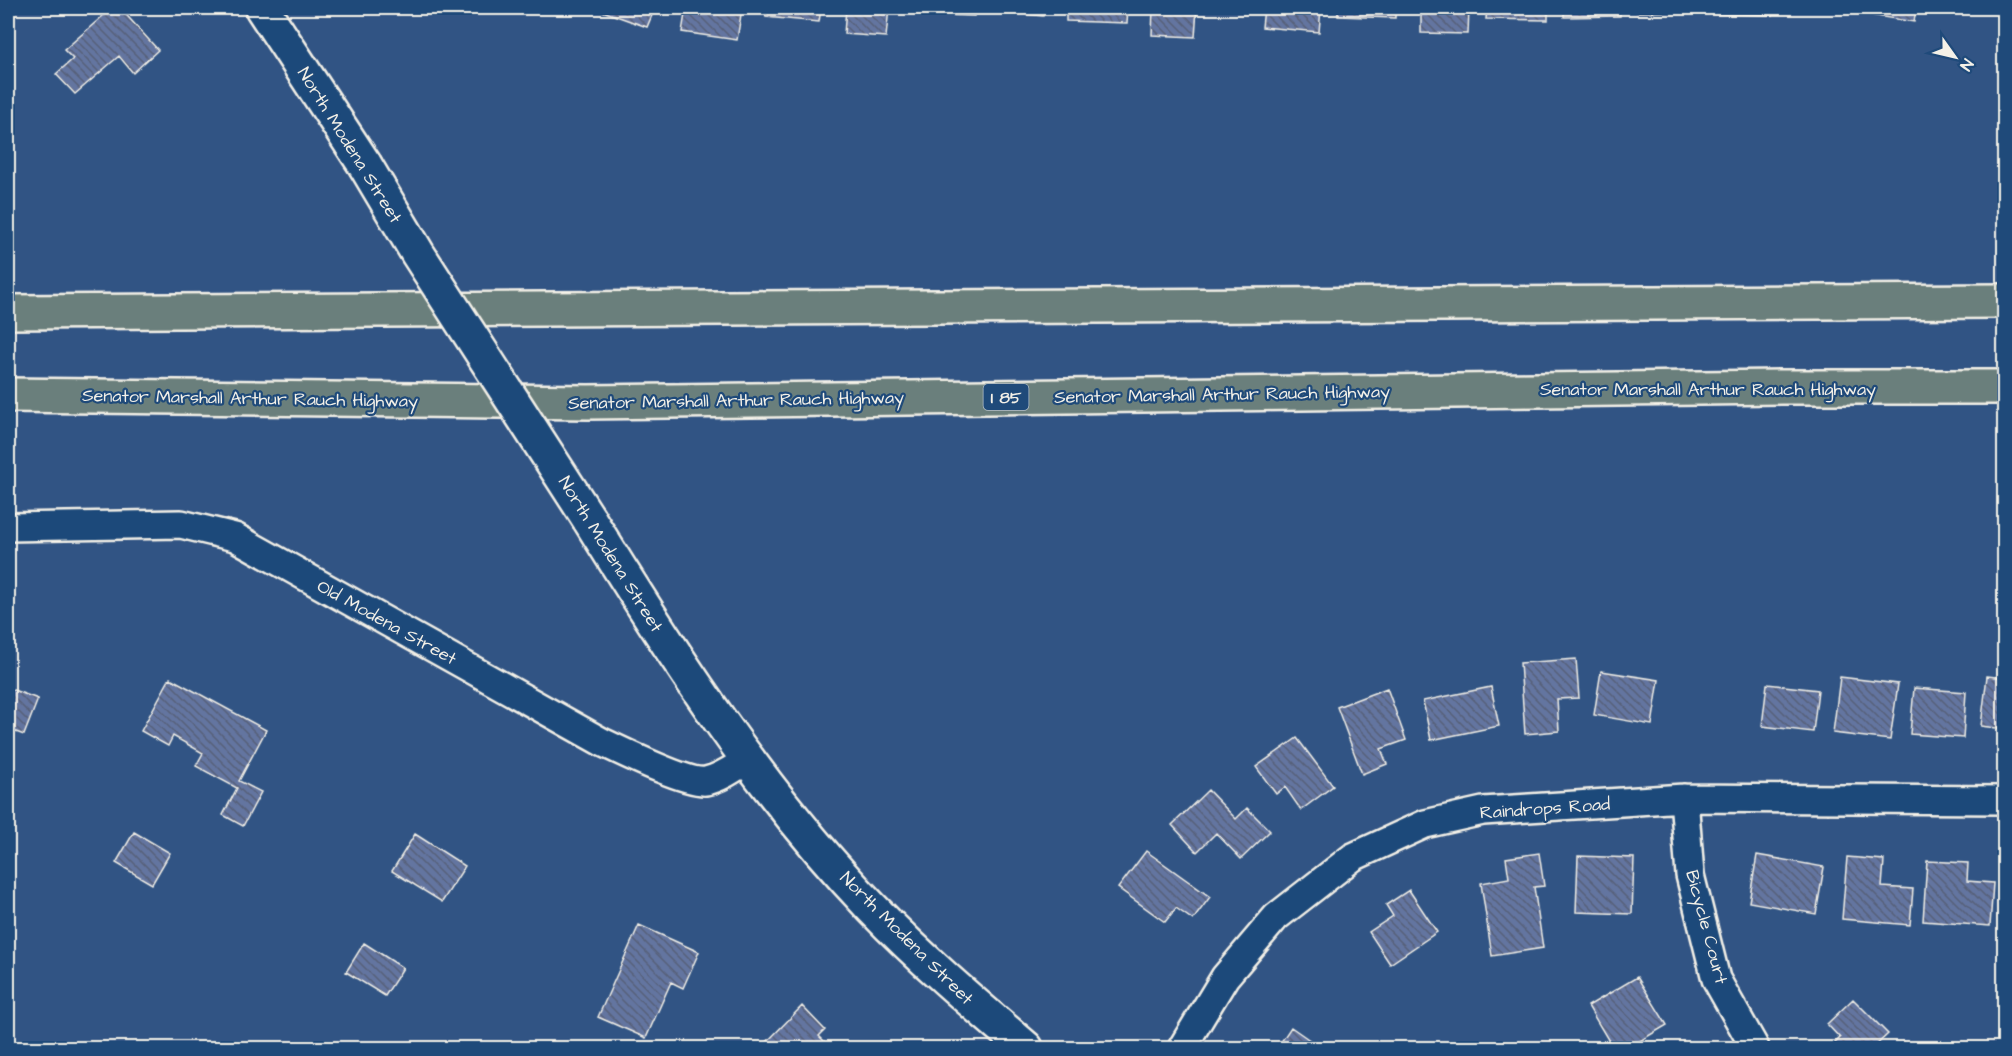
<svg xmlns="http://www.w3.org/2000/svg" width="2012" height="1056" font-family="'Architects Daughter',sans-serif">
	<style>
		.building { fill: url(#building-back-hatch); stroke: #f4f1e8; stroke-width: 1.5 }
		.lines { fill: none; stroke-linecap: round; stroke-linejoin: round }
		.street-casing { stroke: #f4f1e8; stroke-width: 32 }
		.secondary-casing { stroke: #f4f1e8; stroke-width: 38 }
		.highway-casing { stroke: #f4f1e8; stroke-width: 38 }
		.street { stroke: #1f4a7a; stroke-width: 27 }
		.secondary { stroke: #1f4a7a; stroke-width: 33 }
		.highway { stroke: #6b7f7c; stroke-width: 33 }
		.secondary-bridge-casing { stroke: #f4f1e8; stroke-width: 38; stroke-linecap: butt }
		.secondary-bridge { stroke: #1f4a7a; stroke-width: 33 }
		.labels { text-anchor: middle; stroke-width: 4.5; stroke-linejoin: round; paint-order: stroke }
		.shield { fill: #1f4a7a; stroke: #b4bfc7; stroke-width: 1.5 }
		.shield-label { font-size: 16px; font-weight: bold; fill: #f4f1e8 }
		.street-label { font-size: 18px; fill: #f4f1e8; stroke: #1f4a7a }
	</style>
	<defs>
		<pattern id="building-back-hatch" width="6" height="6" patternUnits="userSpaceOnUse" patternTransform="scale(1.5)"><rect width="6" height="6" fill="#6374a0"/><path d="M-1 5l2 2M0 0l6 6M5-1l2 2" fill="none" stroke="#576078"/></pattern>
	</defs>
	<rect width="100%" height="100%" fill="#315484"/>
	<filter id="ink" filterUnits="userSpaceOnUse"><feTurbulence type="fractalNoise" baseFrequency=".0167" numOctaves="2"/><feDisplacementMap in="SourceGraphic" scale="12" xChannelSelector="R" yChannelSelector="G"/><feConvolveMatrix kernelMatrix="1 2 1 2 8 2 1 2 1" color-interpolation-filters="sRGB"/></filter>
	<g filter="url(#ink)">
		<!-- building -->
		<path class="building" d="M112 8H120L158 50 133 73 119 56 75 94 56 74 73 59 64 50Z
			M594 8H655L647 27Z
			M686 8H742L737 40 682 32Z
			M767 8H821L819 22 766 17Z
			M846 8H889L886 37 844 34Z
			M915 8H974V16L915 14Z
			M995 8H1044L1043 16 995 11Z
			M1066 8H1128L1127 23 1066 21Z
			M1153 8H1197L1195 37 1152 35Z
			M1264 8H1321L1319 32 1262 27Z
			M1338 8H1395V18L1338 16Z
			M1421 8H1469L1468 34 1421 33Z
			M1487 8H1548V20L1486 19Z
			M1564 8H1620V16L1564 17Z
			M1637 8H1695V11L1637 12Z
			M1714 8H1772V15L1714 14Z
			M1872 8H1916L1914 22 1870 15Z
			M1576 659 1579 698 1557 699 1559 731 1525 734 1520 663Z
			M1601 671 1659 680 1652 725 1594 715Z
			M1987 676 2004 678V729L1981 726Z
			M1840 677 1898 684 1890 740 1833 733Z
			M170 678 266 730 239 781 261 792 243 826 223 815 237 788 196 766 203 753 173 736 168 746 141 731Z
			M1767 684 1818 690 1813 732 1762 726Z
			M1491 687 1499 726 1431 740 1423 701Z
			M8 688 38 699 24 735 8 729Z
			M1387 688 1406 740 1381 749 1387 764 1362 774 1337 707Z
			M1914 688 1966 692 1963 738 1910 734Z
			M1297 738 1333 786 1301 810 1285 787 1276 794 1256 767Z
			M1208 790 1236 819 1247 808 1270 831 1241 859 1216 833 1197 852 1172 825Z
			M134 832 170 853 152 884 116 863Z
			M415 834 465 866 442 902 392 871Z
			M1146 851 1210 897 1193 920 1176 908 1165 922 1118 888Z
			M1539 853 1544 886 1534 887 1543 948 1492 956 1481 883 1509 878 1506 858Z
			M1757 855 1824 867 1816 914 1749 902Z
			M1578 856 1634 858 1632 914 1576 912Z
			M1847 857 1884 860 1882 887 1913 889 1910 925 1842 919Z
			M1927 861 1968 863 1967 881 1993 883 1990 926 1923 921Z
			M1409 890 1437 932 1390 964 1369 932 1393 916 1386 905Z
			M639 925 699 952 683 988 671 982 646 1038 598 1017Z
			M364 943 403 968 385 996 346 972Z
			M1637 977 1667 1025 1628 1048H1613L1588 1006Z
			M1853 999 1888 1034 1873 1048H1830L1840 1038 1827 1024Z
			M802 1006 825 1030 819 1036 831 1048H761Z
			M1291 1027 1321 1048H1277Z"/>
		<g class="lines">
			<!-- street casing -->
			<g class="street-casing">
				<path id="street" d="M8 527 181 524 235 537 602 742C621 751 688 784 706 781 721 778 734 768 747 760
					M1684 798 1690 875 1716 979 1755 1048
					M1182 1048 1225 977 1276 917 1353 857 1425 824 1483 811 1684 798 2004 800"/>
			</g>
			<!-- secondary casing -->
			<g class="secondary-casing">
				<path id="secondary" d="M262 8 365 165
					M589 519C673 655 760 791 872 908 920 958 973 1003 1026 1048"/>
			</g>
			<!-- highway casing -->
			<g class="highway-casing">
				<path id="highway" d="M8 312 2004 301
					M8 395 588 402 1781 387H2004"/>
			</g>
			<!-- street -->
			<use href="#street" class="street"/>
			<!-- secondary -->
			<use href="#secondary" class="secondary"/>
			<!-- highway -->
			<use href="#highway" class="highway"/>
			<!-- secondary-bridge casing -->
			<g class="secondary-bridge-casing">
				<path id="secondary-bridge" d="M365 165 418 254 589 519"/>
			</g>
			<!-- secondary-bridge -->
			<use href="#secondary-bridge" class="secondary-bridge"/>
		</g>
	</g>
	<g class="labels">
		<!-- shield labels -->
		<rect class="shield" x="983.5" y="384" width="45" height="26" rx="4.5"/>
		<g class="shield-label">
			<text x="1006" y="403">I 85</text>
		</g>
		<!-- street labels -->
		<g class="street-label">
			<text transform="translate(350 145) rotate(58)" y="6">North Modena Street</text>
			<text x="1708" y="395">Senator Marshall Arthur Rauch Highway</text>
			<text transform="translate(1222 394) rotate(-1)" y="6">Senator Marshall Arthur Rauch Highway</text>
			<text transform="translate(250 398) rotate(1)" y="6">Senator Marshall Arthur Rauch Highway</text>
			<text transform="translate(736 400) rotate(-1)" y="6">Senator Marshall Arthur Rauch Highway</text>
			<text transform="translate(611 554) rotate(58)" y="6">North Modena Street</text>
			<text transform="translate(387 622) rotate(29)" y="6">Old Modena Street</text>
			<text transform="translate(1545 808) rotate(-4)" y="6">Raindrops Road</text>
			<text transform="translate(1707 927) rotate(75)" y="6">Bicycle Court</text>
			<text transform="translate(907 938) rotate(45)" y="6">North Modena Street</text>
		</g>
	</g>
	<!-- margin -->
	<rect width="2012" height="1056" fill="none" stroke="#1f4a7a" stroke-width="30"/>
	<rect x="15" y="15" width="1982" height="1026" fill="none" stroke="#f4f1e8" stroke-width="2" filter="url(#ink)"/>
	<!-- north arrow -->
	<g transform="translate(1955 57) rotate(124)" stroke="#1f4a7a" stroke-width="4.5" paint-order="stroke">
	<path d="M0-4.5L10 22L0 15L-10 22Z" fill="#f4f1e8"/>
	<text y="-9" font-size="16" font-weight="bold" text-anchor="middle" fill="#f4f1e8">N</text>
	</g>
</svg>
